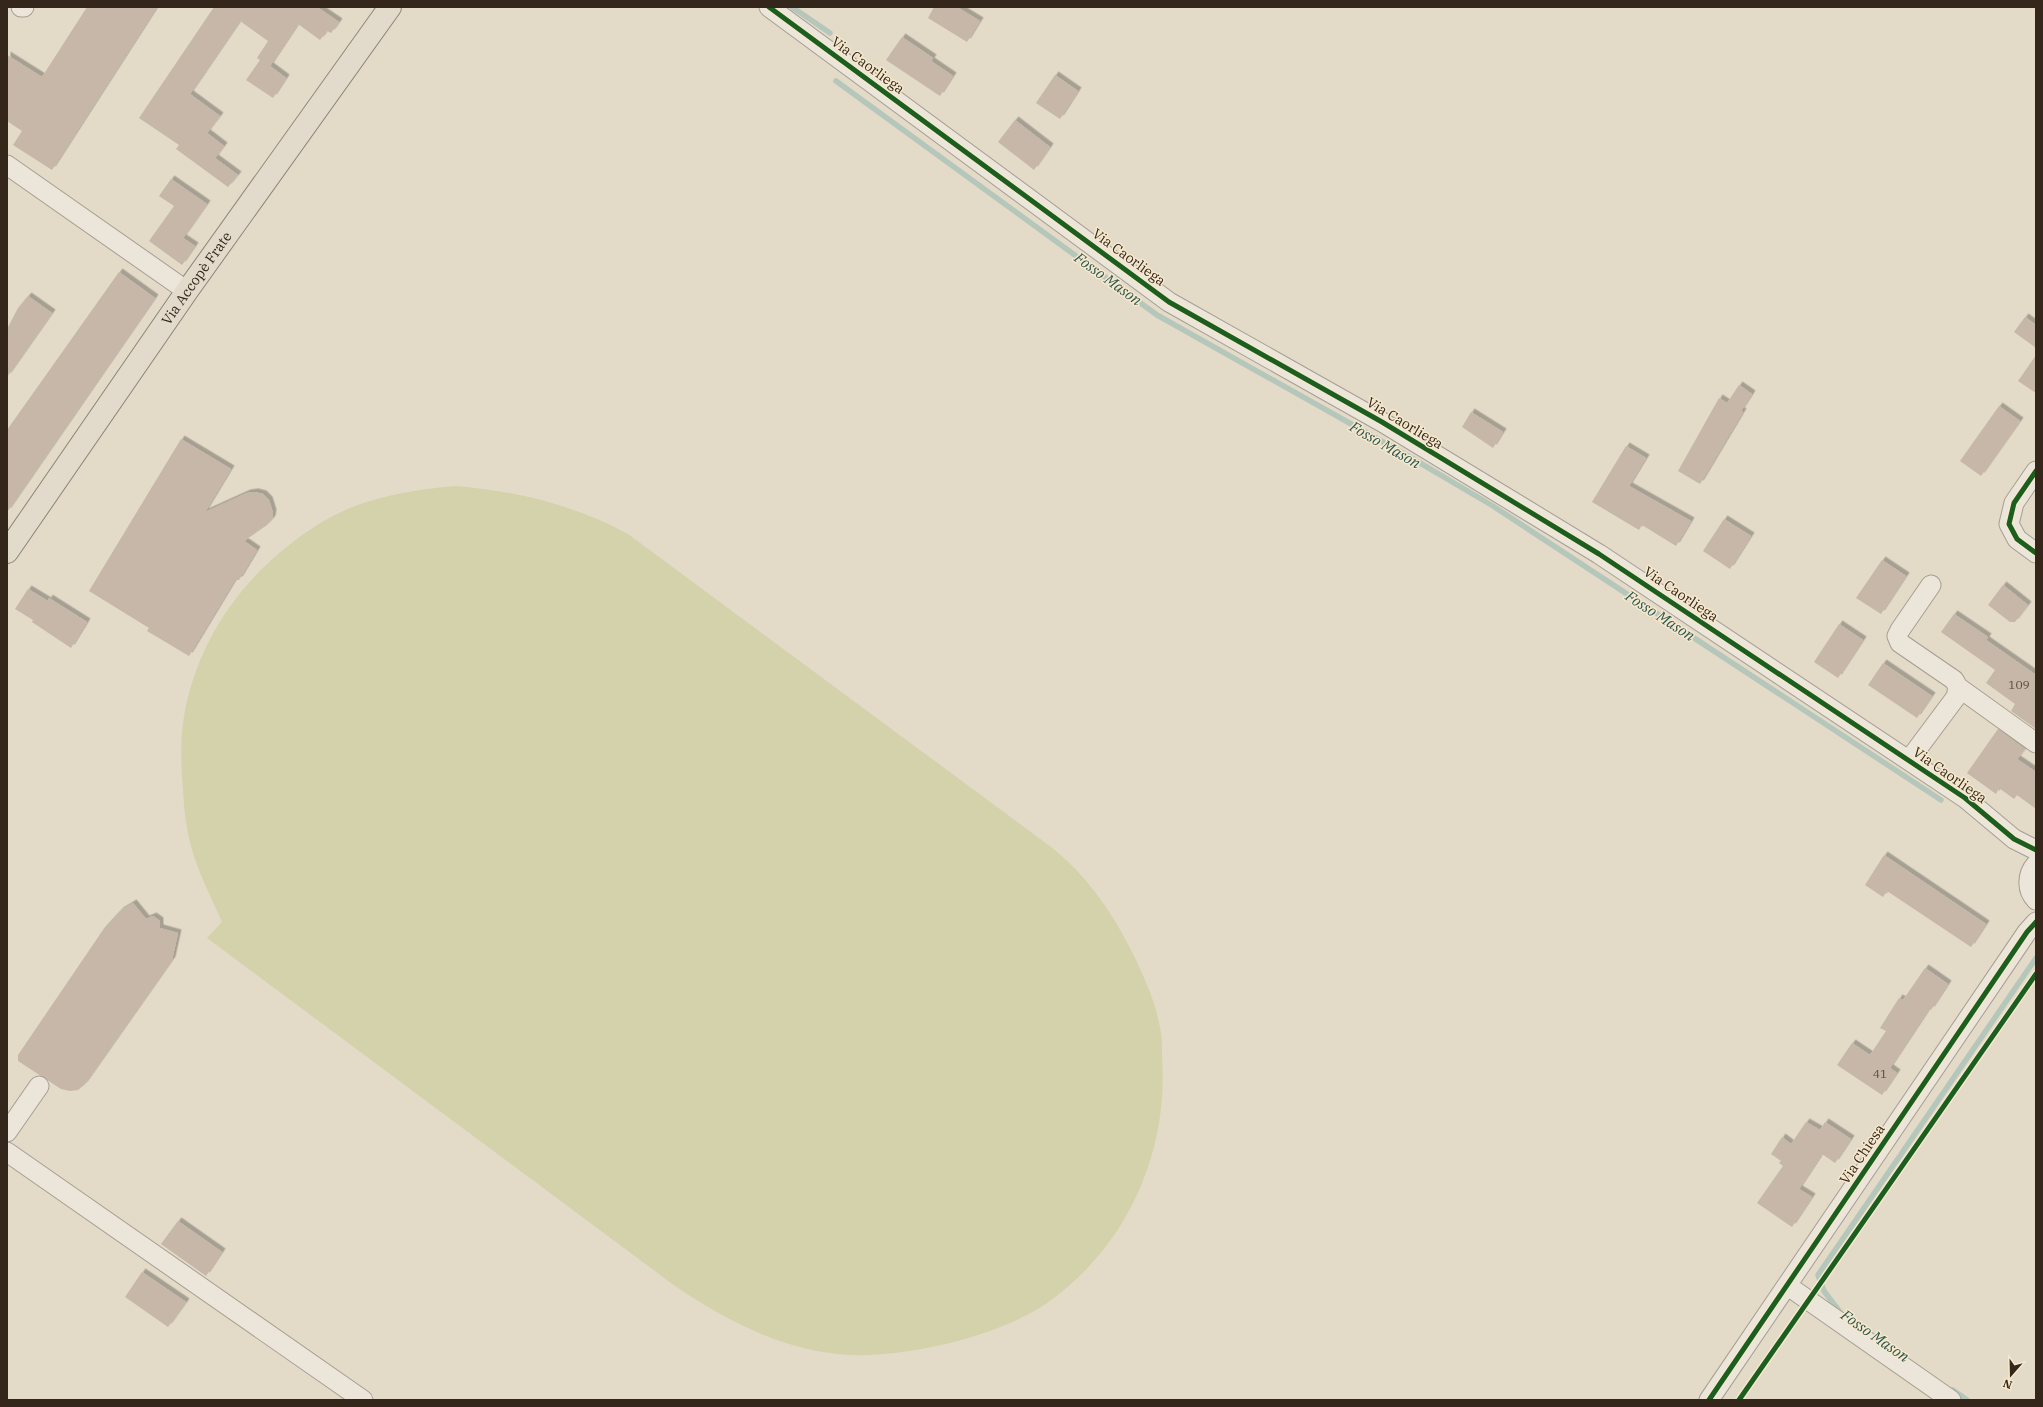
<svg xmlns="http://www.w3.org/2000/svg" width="2043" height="1407" font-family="'IBM Plex Serif',serif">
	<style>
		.green { fill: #d3d2aa }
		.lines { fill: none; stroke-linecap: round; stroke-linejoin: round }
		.stream { stroke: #b5c7bb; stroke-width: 5.5 }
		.building { fill: #c6b7a9; filter: url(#shadow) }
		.minor-casing { stroke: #a79e92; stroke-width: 21 }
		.major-casing { stroke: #8c8479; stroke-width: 24 }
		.minor { stroke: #ebe5da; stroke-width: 19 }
		.major { stroke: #e2dbcb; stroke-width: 22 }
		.cycleway-casing { stroke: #f5e8cc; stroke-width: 8 }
		.cycleway { stroke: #1b5e20; stroke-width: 5 }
		.labels { text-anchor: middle; stroke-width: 3; stroke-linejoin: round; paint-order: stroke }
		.number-label { font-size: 12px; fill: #584a3e }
		.street-label { font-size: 14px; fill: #34261b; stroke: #f5e8cc }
		.water-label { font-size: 15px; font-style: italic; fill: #2a5450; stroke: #f5e8cc }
	</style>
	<defs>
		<filter id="shadow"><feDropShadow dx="3.5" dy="-3.5" stdDeviation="0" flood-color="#0004"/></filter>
	</defs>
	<rect width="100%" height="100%" fill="#e3dac8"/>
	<!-- green -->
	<path class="green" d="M455 486C516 491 575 505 628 534L1051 847C1090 878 1116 918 1137 962 1146 982 1155 1002 1159 1023 1162 1034 1162 1045 1162 1056 1169 1152 1127 1247 1047 1303 1000 1336 909 1357 851 1355 785 1352 724 1320 671 1283L207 938 222 922C211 897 198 872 191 846 186 828 184 808 183 789 181 766 180 740 184 717 195 649 235 587 288 546 308 530 331 515 355 506 388 494 421 489 455 486Z"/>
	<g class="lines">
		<!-- stream -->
		<path class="stream" d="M792 7 830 33
			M836 81 1157 315 1410 457 1493 506 1941 800
			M1840 1312 1824 1291 1818 1275 2036 958
			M1953 1390 1967 1400"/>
	</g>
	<!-- building -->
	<path class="building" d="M87 7H157L52 170 13 145 22 131 7 121V55L42 77Z
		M214 7H317L339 22 331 33 327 31 320 40 298 24 270 66 286 78 273 98 246 80 260 60 257 58 268 41 240 21 190 94 220 116 207 133 224 146 215 158 238 175 228 187 176 149 179 145 139 118Z
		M934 7H957L980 21 967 42 928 18Z
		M902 37 933 58 931 61 953 76 940 96 886 60Z
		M1055 75 1078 91 1060 119 1036 103Z
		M1015 120 1050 147 1034 170 998 142Z
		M171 179 207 204 183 238 195 246 182 265 149 241 174 206 159 196Z
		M119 272 155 298 7 512V430Z
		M28 296 52 313 7 377V329L18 308Z
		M2025 317 2036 325V348L2014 332Z
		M2036 355V393L2018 381Z
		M1739 385 1752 394 1741 411 1743 412 1700 484 1678 471 1719 398 1727 403Z
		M1999 406 2020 421 1981 476 1960 461Z
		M1471 412 1503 432 1493 448 1462 427Z
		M181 439 231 469 205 512 247 493 255 492 263 494 269 500 273 513 272 519 267 525 244 541 257 550 239 580H235L189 656 147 631 149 628 89 591Z
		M1626 446 1646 458 1629 486 1691 521 1676 546 1642 525 1639 530 1592 502Z
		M1724 519 1751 536 1730 569 1703 551Z
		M1882 560 1906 576 1881 614 1856 598Z
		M2003 585 2028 605 2015 622H2010L1988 605Z
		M28 589 48 601 49 598 87 622 71 648 32 622 33 620 15 609Z
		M1954 614 1988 637 1986 640 2036 675V729L2011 711 2015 704 1986 683 1995 670 1941 632Z
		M1839 624 1863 640 1838 678 1814 662Z
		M1883 663 1932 696 1917 718 1868 685Z
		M1998 729 2025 749 2017 759 2036 772V809L2017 795 2014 799 1999 788 1996 794 1967 773Z
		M1884 855 1986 924 1971 947 1887 891 1883 897 1865 885Z
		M133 903 146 919 153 916 160 921V928L178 933 172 960 84 1085 78 1090 70 1091 61 1089 18 1061V1055L105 927 120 911Z
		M1925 968 1948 984 1931 1010 1929 1009 1890 1068 1897 1073 1882 1095 1837 1065 1852 1043 1870 1055 1886 1031 1880 1028 1899 998 1903 1000Z
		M1806 1122 1820 1130 1825 1122 1851 1139 1835 1163 1822 1154 1799 1189 1812 1197 1792 1227 1757 1203 1783 1166 1779 1163 1781 1161 1771 1154 1782 1137 1791 1144Z
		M178 1221 222 1252 206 1276 161 1244Z
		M142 1272 186 1302 168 1327 125 1297Z"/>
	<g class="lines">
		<!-- minor casing -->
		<g class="minor-casing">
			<path id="minor" d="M21 7H24
				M769 7 1169 302 1382 422 1599 554 1965 798 2014 839 2036 850
				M7 165 187 291
				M2036 471 2014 503 2009 524 2017 539 2036 553
				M1958 687 2036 743
				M1909 760 1956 697 1958 687 1954 680 1900 643 1897 636 1900 630 1931 585
				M2036 864C2027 874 2026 890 2036 900
				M7 1132 39 1086
				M7 1152 363 1400
				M1788 1286 1951 1400
				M1709 1400 2027 932 2036 922"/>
		</g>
		<!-- major casing -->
		<g class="major-casing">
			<g id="major">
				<path id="s1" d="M7 552 187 291 390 7"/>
			</g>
		</g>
		<!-- minor -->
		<use href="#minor" class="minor"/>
		<!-- major -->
		<use href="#major" class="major"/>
		<!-- cycleway casing -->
		<g class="cycleway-casing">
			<path id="cycleway" d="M769 7 1169 302 1382 422 1599 554 1965 798 2014 839 2036 850
				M2036 471 2014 503 2009 524 2017 539 2036 553
				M1709 1400 2027 932 2036 922
				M1739 1400 2036 974"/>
		</g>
		<!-- cycleway -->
		<use href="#cycleway" class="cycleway"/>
	</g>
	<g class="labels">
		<!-- number labels -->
		<g class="number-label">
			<text x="2019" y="689">109</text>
			<text x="1880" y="1078">41</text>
		</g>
		<!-- street labels -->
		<g class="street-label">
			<text transform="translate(868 65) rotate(36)" y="5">Via Caorliega</text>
			<text transform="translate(1129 257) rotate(36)" y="5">Via Caorliega</text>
			<text dy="5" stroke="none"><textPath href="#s1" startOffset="333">Via Accopè Frate</textPath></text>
			<text transform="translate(1405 423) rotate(31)" y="5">Via Caorliega</text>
			<text transform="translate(1681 594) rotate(34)" y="5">Via Caorliega</text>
			<text transform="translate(1950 775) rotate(35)" y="5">Via Caorliega</text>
			<text transform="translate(1862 1154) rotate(-56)" y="5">Via Chiesa</text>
		</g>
		<!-- water labels -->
		<g class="water-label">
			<text transform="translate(1108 279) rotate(36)" y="5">Fosso Mason</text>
			<text transform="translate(1385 445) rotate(30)" y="5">Fosso Mason</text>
			<text transform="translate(1660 616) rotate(33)" y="5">Fosso Mason</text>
			<text transform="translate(1875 1336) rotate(35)" y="5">Fosso Mason</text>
		</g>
	</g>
	<!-- border -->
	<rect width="2043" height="1407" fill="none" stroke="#34261b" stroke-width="16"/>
	<!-- north arrow -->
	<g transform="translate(2011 1375) rotate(200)" stroke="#f5e8cc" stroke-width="3" paint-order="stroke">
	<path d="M0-3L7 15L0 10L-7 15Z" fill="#34261b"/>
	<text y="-6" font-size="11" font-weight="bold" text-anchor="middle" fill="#34261b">N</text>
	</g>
</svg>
